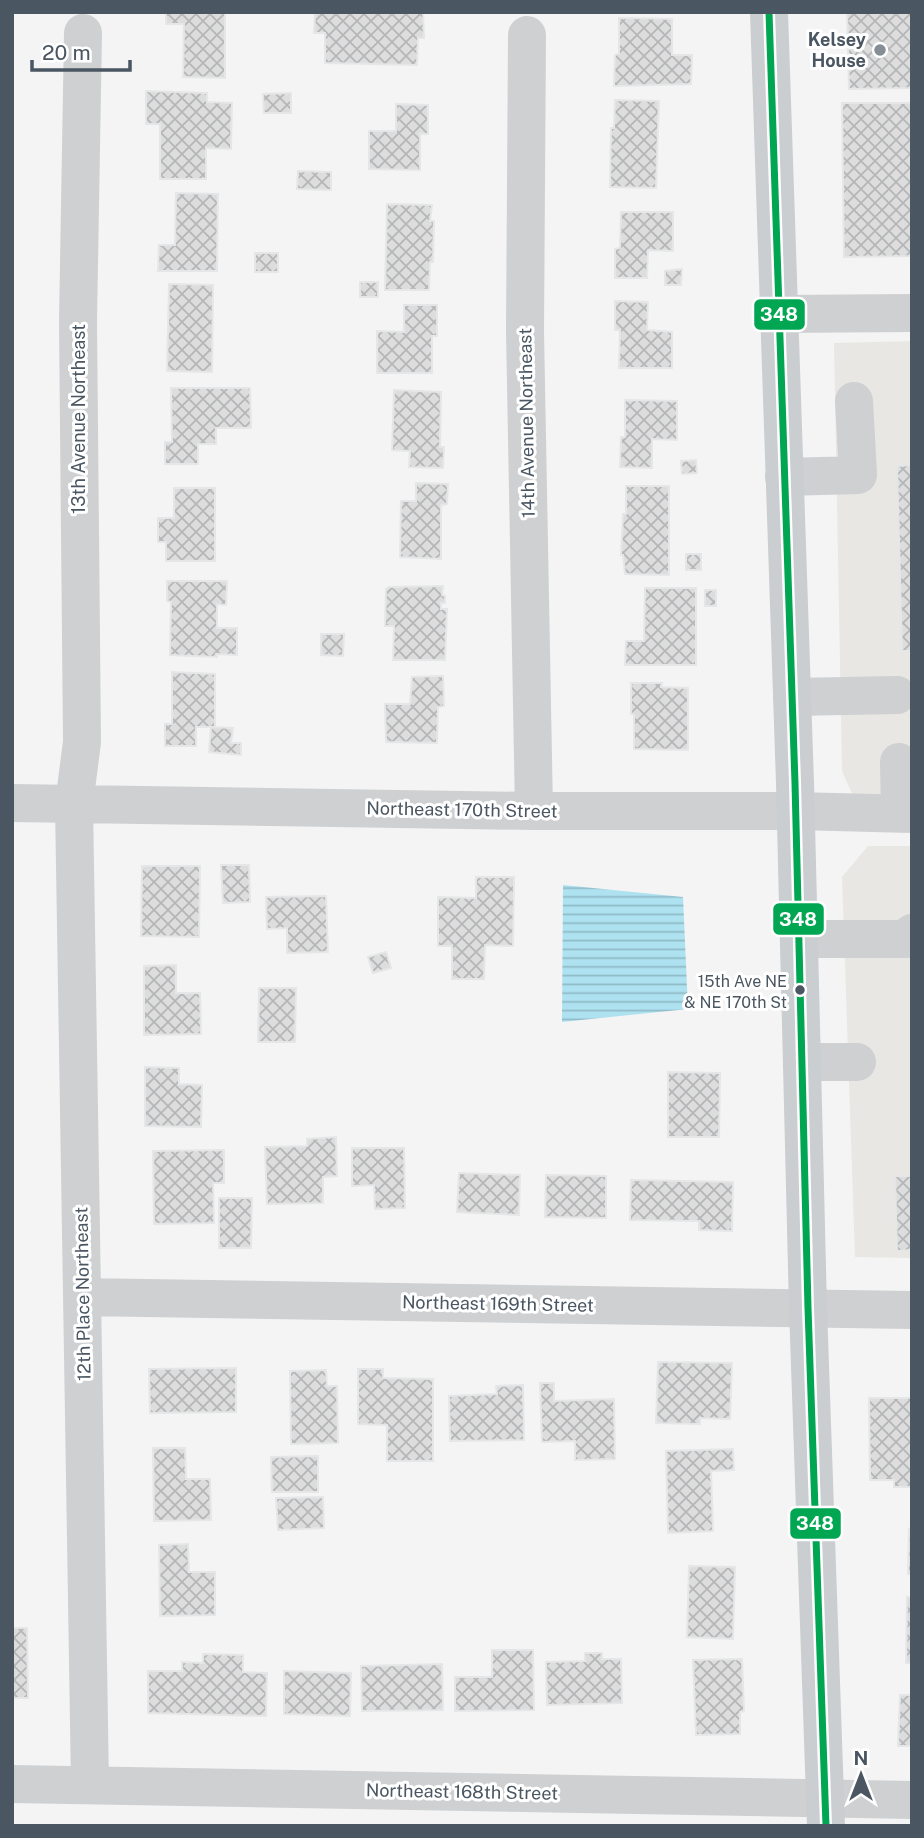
<svg xmlns="http://www.w3.org/2000/svg" width="924" height="1838" font-family="'Public Sans',sans-serif">
	<style>
		.commercial { fill: #e8e7e3 }
		.water { fill: url(#water-rules) }
		.building { fill: url(#building-cross-hatch); stroke: #e5e6e7; stroke-width: 2 }
		.lines { fill: none; stroke-linecap: round; stroke-linejoin: round }
		.minor { stroke: #ced0d2; stroke-width: 38 }
		.major { stroke: #caced1; stroke-width: 38 }
		.bus-1-casing { stroke: #fff; stroke-width: 12 }
		.bus-1 { stroke: #00a651; stroke-width: 7 }
		.poi-dot { fill: #868d94; stroke: #fff; stroke-width: 2.5 }
		.bus-dot { fill: #4a5661; stroke: #fff; stroke-width: 2.5 }
		.labels { text-anchor: middle; stroke-width: 6; stroke-linejoin: round; paint-order: stroke }
		.bus-label { font-size: 16px; fill: #4a5661; stroke: #fff; text-anchor: end }
		.poi-label { font-size: 18px; font-weight: bold; fill: #4a5661; stroke: #fff; text-anchor: end }
		.street-label { font-size: 18px; fill: #4a5661; stroke: #fff }
		.line-badge { stroke: #fff; stroke-width: 2.5 }
		.badge-label { font-size: 19px; text-anchor: middle; font-weight: bold; fill: #fff }
	</style>
	<defs>
		<pattern id="water-rules" width="6" height="5" patternUnits="userSpaceOnUse" patternTransform="scale(1.75)"><rect width="6" height="5" fill="#aee2f0"/><path d="M0 2.5h6" fill="none" stroke="#90bac6"/></pattern>
		<pattern id="building-cross-hatch" width="8" height="8" patternUnits="userSpaceOnUse" patternTransform="scale(1.75)"><rect width="8" height="8" fill="#ddddde"/><path d="M0 0l8 8M0 8l8-8" fill="none" stroke="#b5b6b7"/></pattern>
	</defs>
	<rect width="100%" height="100%" fill="#f4f4f4"/>
	<!-- commercial -->
	<path class="commercial" d="M912 341V796H853L842 771 834 343Z
		M868 846H912V1258L855 1257 842 877Z"/>
	<!-- water -->
	<path class="water" d="M563 885 683 897 688 1009 562 1022Z"/>
	<!-- building -->
	<path class="building" d="M166 12H225V78L183 77 184 24H166Z
		M325 12H423L424 38H418L417 65 325 63V33H314L315 13Z
		M847 12H912V88L849 89Z
		M619 18 672 19V55H692L691 84 614 86 615 55 619 54Z
		M146 91 207 93V102L232 103 231 149 206 148V179H160V124H146Z
		M291 93V113H264L263 94Z
		M615 100 659 101 656 188 610 187 611 128H614Z
		M842 103H912V256L844 257Z
		M396 104 428 105V134H420V170L369 169V131H396Z
		M298 171 331 172V190L297 189Z
		M176 193 218 194 217 271H158L159 245H175Z
		M387 204 432 205 430 221H434L433 262H430L429 290H385Z
		M621 212H673V251L648 250 647 278H615V249L620 248Z
		M255 253H278V272H255Z
		M682 269 681 285H665V271Z
		M360 282H378V297H360Z
		M169 284 213 285 212 372 167 371Z
		M615 301 648 302 647 330 672 332V368H619L620 330H615Z
		M404 305H437V336H432V373H377V331L404 332Z
		M171 388H250L251 428H216V444H198V464H165V442H172Z
		M394 390 441 392 440 447H444L443 468 409 467 410 451 392 450Z
		M625 400 677 401V440L652 439V468L620 467 621 437H625Z
		M696 460 697 473 682 474 681 461Z
		M912 465V651H902L897 466Z
		M416 483 448 484 447 504 441 505V559L400 557 401 501H416Z
		M626 486H669V575L625 574 623 555H621L623 514H626Z
		M174 488H215V561H166V542H158V518H174Z
		M686 554H701V570H686Z
		M167 581H227L226 605 217 604V628H237V655L216 654 217 657 170 655 171 602 167 601Z
		M443 586 442 595 445 596V603H441V609H447L445 660H393L394 626H385L386 589 389 587Z
		M645 588H696V665H625L626 641H644Z
		M705 590H716V606H705Z
		M321 634H344L343 656 321 655Z
		M172 672 215 674V727H196V746H165V724H172Z
		M443 676 444 706 438 707 437 743 386 742 385 704H410L412 677Z
		M631 683H662L661 687 688 688V750L634 749V715L631 714Z
		M211 727 233 728 231 743H241V755L209 752Z
		M221 865H249L250 902 223 903Z
		M142 866H200L199 937 141 936Z
		M476 877H514L513 946 485 945 484 979H452V946H438V897L476 898Z
		M326 896 328 952 287 953V928L267 929 266 897Z
		M386 952 391 968 373 973 368 957Z
		M176 965V993H200L201 1034 144 1035V966Z
		M259 988H296L295 1042H258Z
		M145 1067 179 1068V1084L202 1085 201 1127 145 1126Z
		M668 1072 720 1073 719 1137H668Z
		M336 1137 337 1176 323 1177V1203L267 1204 265 1147 307 1146V1139Z
		M352 1148H404L405 1208 375 1209 374 1185 352 1186Z
		M224 1150V1183H213L214 1223 154 1224 153 1151Z
		M459 1173 520 1175 519 1215 457 1212Z
		M546 1175 606 1176V1218L545 1217Z
		M895 1176H912V1250L897 1251Z
		M631 1180 733 1182 732 1231 699 1230V1221L630 1220Z
		M219 1198H252L251 1248H219Z
		M658 1362 732 1363 730 1419 700 1418V1424L656 1423Z
		M236 1368V1412L150 1413 149 1369Z
		M358 1369H383V1378L433 1379V1461H387V1425L358 1424Z
		M326 1370 327 1386H337L338 1443 291 1444 290 1371Z
		M540 1383H554V1401L614 1399 615 1459 575 1460V1441L542 1442Z
		M523 1385 524 1440 450 1441 449 1396 497 1394 496 1386Z
		M869 1398H912V1487H894V1480H870Z
		M153 1448H185L186 1479H210L211 1520 154 1521Z
		M733 1449 734 1470 711 1471 713 1531 668 1533 666 1451Z
		M318 1456V1492H272L271 1457Z
		M323 1497 324 1528 278 1530 276 1498Z
		M909 1529 912 1530V1574H908Z
		M188 1544 189 1572H215V1615L160 1616 159 1545Z
		M689 1566 735 1567 733 1639 687 1637Z
		M907 1597 912 1598V1663H906Z
		M12 1628H27L28 1698H12Z
		M492 1650H533L534 1710 455 1711V1677H492Z
		M585 1653H602V1659H621L622 1703 547 1705 546 1662 585 1661Z
		M203 1654 243 1655V1672L267 1673 266 1716 148 1713V1671H182V1662L203 1663Z
		M742 1659 744 1711 740 1712V1734L696 1735 693 1660Z
		M442 1664 443 1710 362 1711 361 1666Z
		M284 1671 351 1673 350 1716 284 1714Z
		M900 1695H912V1746H898Z"/>
	<g class="lines">
		<!-- minor -->
		<path class="minor" d="M83 33 78 322 82 742 74 804 90 1784
			M527 35 525 331 534 811
			M779 314 912 313
			M784 477 858 475 854 401
			M792 697 897 695
			M899 762 900 813
			M12 803 534 811H796L912 814
			M799 939H906L912 933
			M802 1062H857
			M83 1297 912 1310
			M12 1784 912 1800"/>
		<!-- major -->
		<path class="major" d="M769 12 795 783 808 1308 826 1826"/>
		<!-- bus-1 casing -->
		<g class="bus-1-casing">
			<path id="bus-1" d="M769 12 795 783 808 1308 826 1826"/>
		</g>
		<!-- bus-1 -->
		<use href="#bus-1" class="bus-1"/>
	</g>
	<!-- markers -->
	<circle class="poi-dot" cx="880" cy="50" r="7"/>
	<circle class="bus-dot" cx="800" cy="990" r="6"/>
	<g class="labels">
		<!-- bus labels -->
		<g class="bus-label">
			<text x="787" y="987">15th Ave NE<tspan x="787" dy="21">&amp; NE 170th St</tspan></text>
		</g>
		<!-- poi labels -->
		<g class="poi-label">
			<text x="866" y="46">Kelsey<tspan x="866" dy="21">House</tspan></text>
		</g>
		<!-- street labels -->
		<g class="street-label">
			<text transform="translate(79 419) rotate(-90)" y="6">13th Avenue Northeast</text>
			<text transform="translate(527 423) rotate(-91)" y="6">14th Avenue Northeast</text>
			<text transform="translate(462 810) rotate(1)" y="6">Northeast 170th Street</text>
			<text transform="translate(83 1294) rotate(-91)" y="6">12th Place Northeast</text>
			<text transform="translate(498 1304) rotate(1)" y="6">Northeast 169th Street</text>
			<text transform="translate(462 1792) rotate(1)" y="6">Northeast 168th Street</text>
		</g>
	</g>
	<g class="line-badge">
		<rect x="753" y="298" width="53" height="33" rx="7" fill="#00a651"/>
		<rect x="772" y="902" width="53" height="34" rx="7" fill="#00a651"/>
		<rect x="789" y="1507" width="53" height="33" rx="7" fill="#00a651"/>
	</g>
	<g class="badge-label">
		<text x="779" y="321">348</text>
		<text x="798" y="926">348</text>
		<text x="815" y="1530">348</text>
	</g>
	<!-- border -->
	<rect width="924" height="1838" fill="none" stroke="#4a5661" stroke-width="28"/>
	<!-- north arrow -->
	<g transform="translate(861 1775)" stroke="#ffffff" stroke-width="5" paint-order="stroke">
	<path d="M0-5L12 26L0 18L-12 26Z" fill="#4a5661"/>
	<text y="-10" font-size="19" font-weight="bold" text-anchor="middle" fill="#4a5661">N</text>
	</g>
	<!-- scale -->
	<path d="M32 60v10h98v-10" fill="none" stroke="#4a5661" stroke-width="3.5"/>
	<text x="42" y="60" font-size="21" fill="#4a5661" stroke="#ffffff" stroke-width="5" paint-order="stroke">20 m</text>
</svg>
